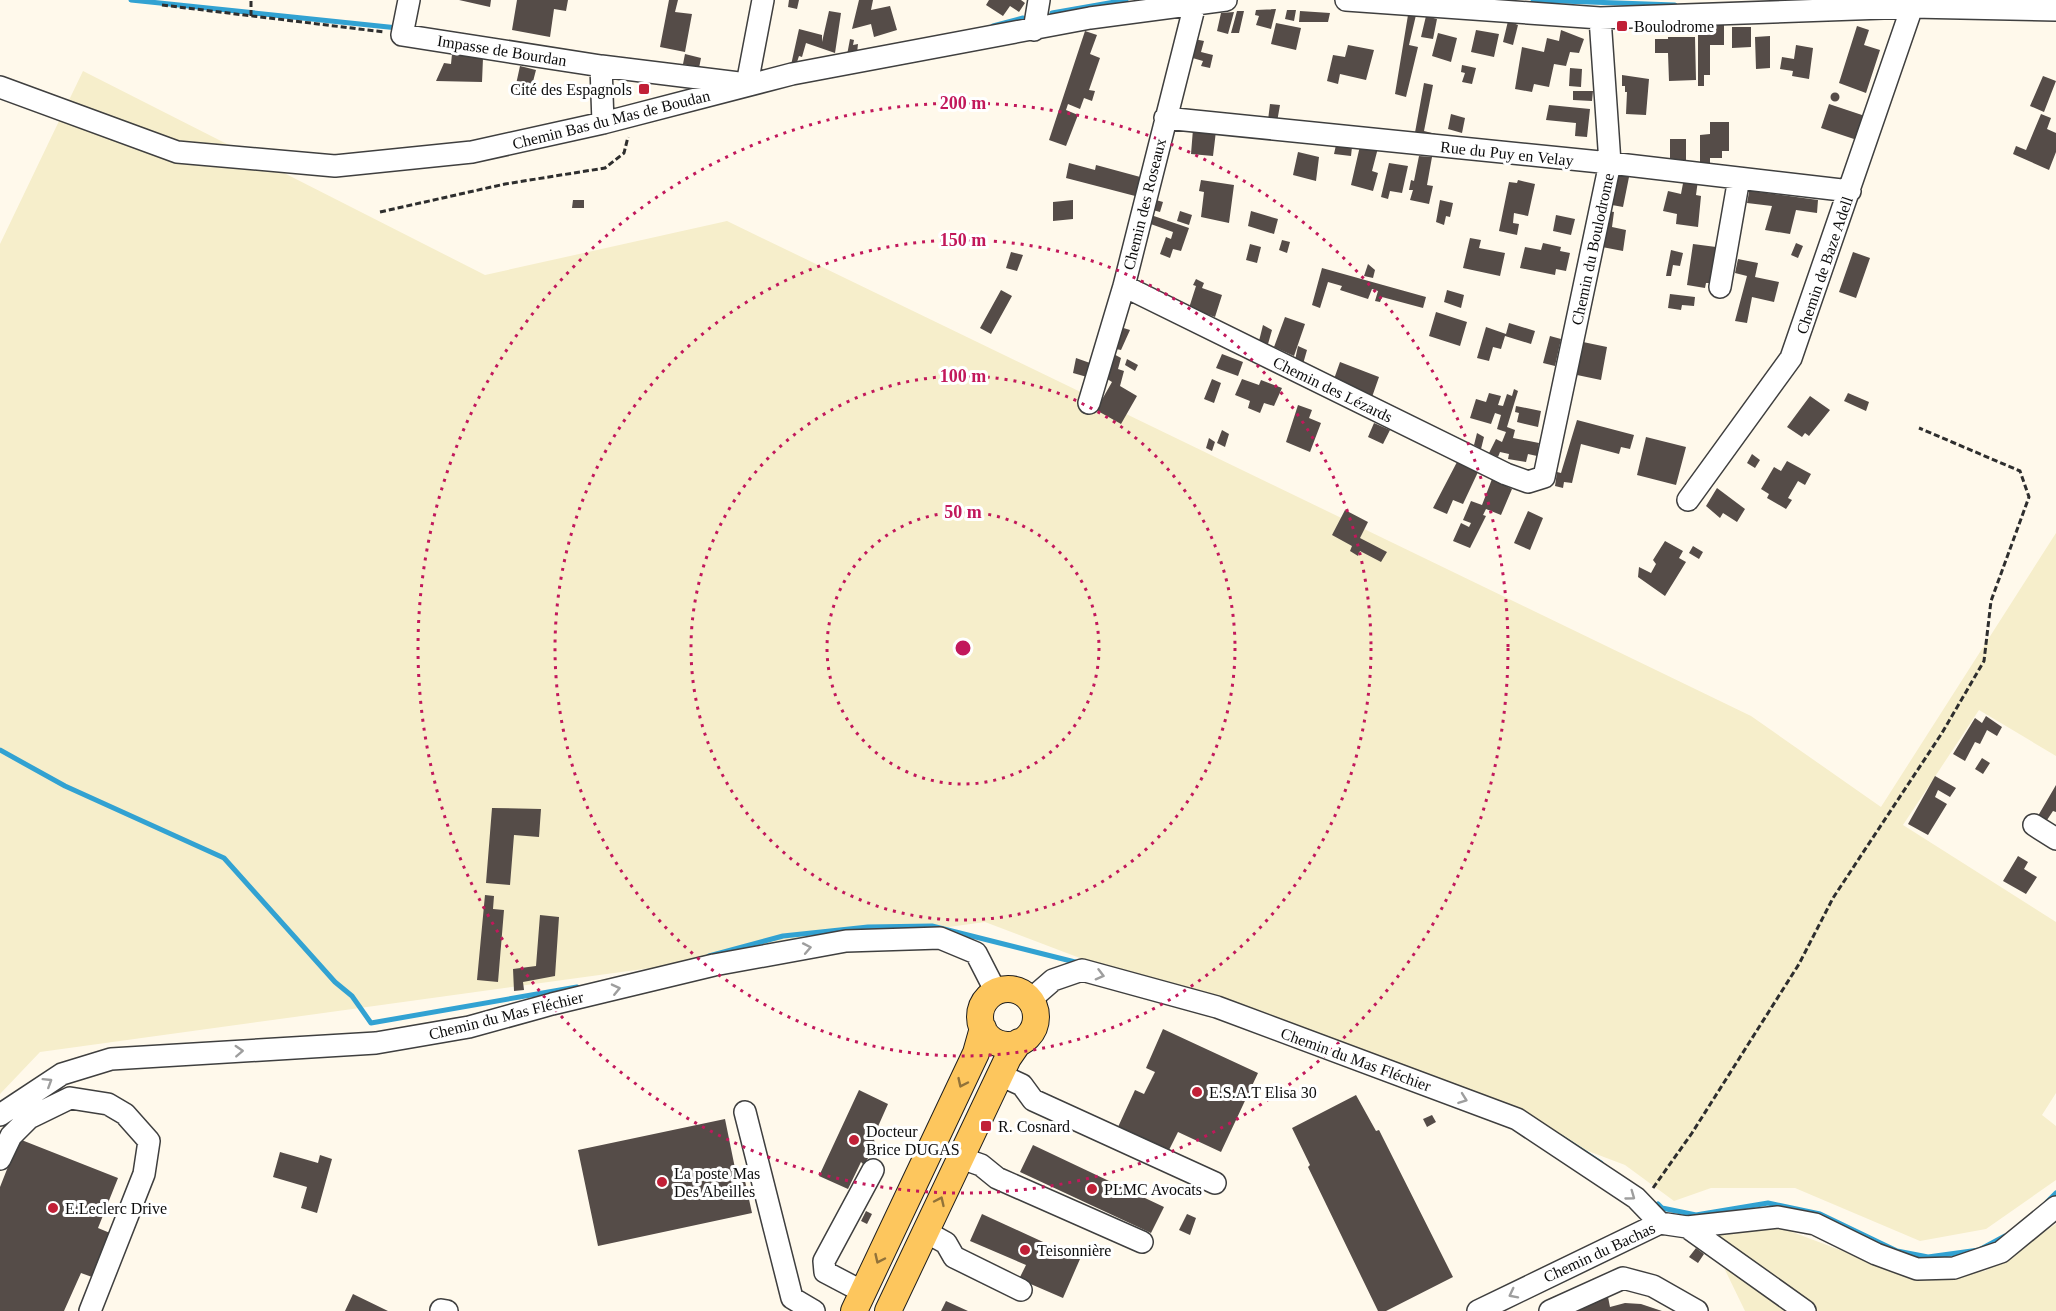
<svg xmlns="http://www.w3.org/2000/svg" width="2056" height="1311" font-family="Georgia,serif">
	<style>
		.farmland { fill: #f6eecb }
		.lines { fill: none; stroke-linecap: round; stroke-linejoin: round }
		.stream { stroke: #32a2d2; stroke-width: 5 }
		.building { fill: #554c48 }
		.minor-casing { stroke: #3f3f3f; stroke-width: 24 }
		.major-casing { stroke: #1d1d1d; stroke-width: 28 }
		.path { stroke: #2e2e2e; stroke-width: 3; stroke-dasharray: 6 3; stroke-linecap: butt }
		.minor { stroke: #fff; stroke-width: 21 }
		.major { stroke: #fdc65d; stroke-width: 26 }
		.oneway { stroke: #9e9e9e }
		.oneway2 { stroke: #917239 }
		.ring { fill: none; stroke: #c2185b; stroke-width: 3; stroke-dasharray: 3 6 }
		.poi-dot { fill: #c12037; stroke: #fff; stroke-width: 2 }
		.labels { text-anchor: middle; stroke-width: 6; stroke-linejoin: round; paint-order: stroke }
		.poi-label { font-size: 16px; fill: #0c0c0c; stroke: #fff; text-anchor: start }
		.street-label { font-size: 16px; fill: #0c0c0c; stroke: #fff }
		.centre { fill: #c2185b; stroke: #fff; stroke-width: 3 }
		.ring-label { font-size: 18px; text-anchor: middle; font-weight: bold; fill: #c2185b; stroke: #fff; stroke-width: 6; stroke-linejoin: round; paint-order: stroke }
	</style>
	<rect width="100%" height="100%" fill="#fff9eb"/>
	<!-- farmland -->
	<path class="farmland" d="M83 71 485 275 727 221 1751 716 1881 807 2056 533V756L1979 710 1903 825 2056 922V1093L2042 1115 2056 1126V1180L1986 1229 1920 1241 1795 1188H1711L1674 1201 1625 1165 985 922 40 1052 0 1094V244Z
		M2056 1224V1311H1745L1711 1241 1724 1233 1779 1227 1901 1273 1927 1277 1985 1271Z"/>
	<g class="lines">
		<!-- stream -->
		<path class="stream" d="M131 0 398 28
			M1533 0 1675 5
			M1052 13 1126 0
			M993 26 1023 18
			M0 750 65 786 224 858 335 982 352 996 371 1023 577 987
			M709 956 783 936 868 927 932 926 1079 963
			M1561 1137 1601 1163
			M2047 1202 2056 1193
			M1658 1204 1662 1208 1696 1215 1768 1203 1820 1214 1897 1251 1928 1257 1979 1250 2005 1236"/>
	</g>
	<!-- building -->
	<path class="building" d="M459 0H491L490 7Z
		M517 0H568L566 11 554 9 550 37 512 30Z
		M669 0H678L675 12 692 14 685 52 660 47Z
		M789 0H799L797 9 788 7Z
		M859 0H873L871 10 890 6 897 30 874 37 871 24 852 29Z
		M989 0H1021L1025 3 1019 12 1010 6 1003 16 986 5Z
		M1276 9 1271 29 1256 25 1259 16 1255 15 1256 10Z
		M1287 10H1296L1294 21 1285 19Z
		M829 11 841 13 835 53 806 43 802 57 799 56 796 65H791L799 29 822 35V42Z
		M1237 11H1244L1239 33H1231Z
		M1300 11 1330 13 1328 22H1299Z
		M1234 12 1228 34 1217 31 1221 13Z
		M1408 15H1416L1409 45 1418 47 1406 97 1395 94Z
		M1426 16 1437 19 1433 39 1421 37Z
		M1508 21 1518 25 1513 45 1503 42Z
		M1276 23 1301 28 1296 50 1271 44Z
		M1698 25H1724V45H1710V75H1704V86H1698Z
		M1857 26 1869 30 1864 45 1880 50 1866 93 1839 83Z
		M1732 27H1751V47L1732 48Z
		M1476 30 1499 34 1494 57 1471 52Z
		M1561 30 1584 39 1579 53 1570 52 1566 66 1554 64 1549 87 1534 84 1532 92 1515 89 1522 47 1544 52 1547 38 1559 41Z
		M1085 31 1097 35 1090 54 1100 58 1089 90 1095 91 1092 101 1084 98 1080 109 1068 104 1066 110 1078 115 1066 146 1049 140Z
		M1438 33 1457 38 1451 62 1432 56Z
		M1770 36V68L1756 69 1755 37Z
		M1668 37H1695L1696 80 1669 81 1668 53H1655V39H1668Z
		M850 39 854 40 853 45 858 44 857 53 847 55Z
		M1194 39 1204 41 1201 52 1213 55 1210 68 1201 66 1203 61 1189 57Z
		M1348 45 1374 50 1366 80 1340 74 1338 84 1327 81 1333 55 1345 57Z
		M1796 45 1813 48 1809 79 1792 76 1793 71 1780 69 1782 57 1794 59Z
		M452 54 483 58 482 82 436 81 444 63 451 64Z
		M685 54 701 58 699 68 683 64Z
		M1462 65 1476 68 1472 84 1462 82 1465 73 1461 72Z
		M520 66 536 70 530 93 515 89Z
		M1570 68 1582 69 1581 87 1569 86Z
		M1622 75 1649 79 1646 115 1626 114 1627 92H1625V86H1622Z
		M2043 76 2056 81 2044 112 2030 106Z
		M1424 83 1433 85 1424 131 1436 134 1435 141 1414 138Z
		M1573 91H1593L1592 101 1573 100Z
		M1830.5 97a4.5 4.5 0 1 1 9 0a4.5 4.5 0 1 1-9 0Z
		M1270 104 1280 105 1277 122 1268 120Z
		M1829 104 1865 116 1857 140 1821 128Z
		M1549 105 1590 109 1587 137 1575 136 1576 123 1546 120Z
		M1451 114 1465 118 1462 133 1448 129Z
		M2041 114 2051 118 2047 129 2056 133V152L2049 170 2013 154 2016 146 2026 150Z
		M1710 122H1729V151H1722V158H1710V165H1700V135L1710 134Z
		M1193 129 1216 131 1213 156 1191 154Z
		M1670 139H1686V168L1670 166Z
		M1336 145 1352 147 1351 156 1334 154Z
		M1360 146 1378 148 1372 171 1378 173 1373 191 1351 185Z
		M1298 152 1319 157 1316 181 1293 175Z
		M1419 156 1432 157 1427 185 1433 186 1429 204 1410 200 1413 190H1409L1411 180 1414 181Z
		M1069 163 1095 170 1096 165 1144 178 1139 197 1066 178Z
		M1389 163 1408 166 1402 193 1390 191 1388 199 1381 197Z
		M1619 171 1630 172 1623 207 1612 205Z
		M1684 178 1698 180 1696 195 1701 196 1698 227 1676 224 1677 214 1663 211 1668 191 1681 194Z
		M1201 180 1234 185 1229 223 1201 217 1204 192 1199 191Z
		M1518 180 1535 184 1528 216 1514 213 1513 223 1519 224 1517 235 1499 231 1509 182 1517 183Z
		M1750 187 1759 188V192L1818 200 1817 213 1796 210 1790 234 1765 230 1772 206 1747 203Z
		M573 200H584V208H572Z
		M1073 200V219L1053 221V202Z
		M1156 200 1163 202 1160 212 1153 210Z
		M1440 200 1453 203 1450 217 1446 216 1444 225 1436 222Z
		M1180 211 1192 215 1189 225 1177 221Z
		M1251 211 1278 219 1274 234 1248 226Z
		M1608 211 1614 212 1612 227 1626 230 1623 251 1602 247Z
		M1148 214 1189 228 1181 251 1173 249 1170 258 1160 254 1166 237 1171 239 1173 232 1145 222Z
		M1556 215 1575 219 1571 235 1553 231Z
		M1470 238 1481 240 1479 248 1505 253 1500 276 1463 268Z
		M1282 240 1290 242 1287 253 1279 250Z
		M1543 243 1561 247 1560 251 1570 253 1566 271 1556 269 1555 275 1520 268 1525 247 1541 250Z
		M1796 243 1803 246 1798 258 1791 255Z
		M1250 244 1261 247 1257 263 1246 260Z
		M1693 244 1716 247 1710 283H1706L1705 288 1687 285Z
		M1671 250 1683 253 1680 266 1673 265 1671 276H1666Z
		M1011 252 1023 255 1017 271 1006 268Z
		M1853 252 1870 258 1856 298 1839 292Z
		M1738 259 1758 263 1755 277 1779 282 1774 302 1752 297 1747 323 1735 321 1747 276 1735 273Z
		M1368 264 1375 270 1373 278 1364 276Z
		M1322 268 1426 297 1423 308 1382 297 1380 302 1375 301 1378 291 1372 289 1368 299 1340 290 1342 286 1328 282 1320 308 1312 305Z
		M1196 279 1204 283 1202 288 1222 295 1215 317 1189 308 1196 286 1193 285Z
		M1001 290 1012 296 991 334 980 328Z
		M1447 290 1464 295 1461 308 1444 302Z
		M1670 294 1695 297 1694 306 1682 305 1681 310 1668 308Z
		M1436 312 1467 322 1460 346 1429 336Z
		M1285 317 1305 324 1294 356 1274 347Z
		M1509 323 1535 331 1531 344 1505 336 1501 349 1493 347 1489 361 1477 358 1486 327 1506 334Z
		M1263 325 1272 330 1268 344 1259 341Z
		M1117 326 1130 330 1121 350 1111 348Z
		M1550 336 1561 339 1555 366 1543 363Z
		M1583 342 1607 347 1601 380 1577 375Z
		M1298 346 1307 350 1303 364 1295 360Z
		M1110 352 1121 358 1118 369 1124 371 1120 386 1137 396 1121 424 1096 410 1112 382 1104 377Z
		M1222 354 1243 362 1238 376 1216 368Z
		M1076 358 1090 363 1087 377 1073 373Z
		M1127 359 1138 365 1135 371 1125 365Z
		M1340 362 1379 377 1372 397 1334 379Z
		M1212 379 1221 383 1214 403 1204 399Z
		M1242 379 1259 385 1261 380 1282 388 1274 406 1264 403 1260 413 1248 408 1250 401 1235 395Z
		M1514 389 1518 391 1507 427 1515 430 1513 438 1539 443 1537 456 1528 454 1526 462 1508 459 1509 454 1500 452 1498 457 1489 453 1496 439 1502 442 1506 432 1497 429 1501 415 1495 413 1491 424 1470 418 1476 399 1486 402 1489 393 1501 396 1498 405 1503 406 1507 394 1512 396Z
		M1848 393 1869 402 1866 411 1844 401Z
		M1810 396 1830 410 1809 436 1805 433 1802 437 1787 427Z
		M1298 405 1312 410 1309 418 1321 423 1310 452 1286 442Z
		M1516 406 1541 411 1538 427 1517 422 1519 413 1515 412Z
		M1577 420 1634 435 1630 449 1621 447 1619 454 1581 444 1572 483 1564 482 1563 488 1555 486 1557 472 1561 473Z
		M1374 423 1390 430 1383 444 1368 437Z
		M1222 430 1229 434 1225 447 1217 443Z
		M1477 433 1484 437 1481 449 1474 445Z
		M1646 437 1686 447 1676 485 1637 475Z
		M1209 438 1215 442 1212 451 1206 448Z
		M1752 454 1760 460 1755 468 1747 463Z
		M1787 461 1811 474 1805 485 1798 481 1788 498 1792 500 1786 509 1767 498 1769 494 1761 489 1774 467 1781 471Z
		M1457 462 1478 472 1463 504 1453 500 1447 514 1433 508Z
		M1492 479 1512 489 1501 515 1486 509 1483 515 1486 516 1470 548 1453 541 1461 523 1469 527 1471 523 1463 520 1471 501 1482 505Z
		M1717 488 1745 509 1737 522 1723 513 1720 518 1706 506Z
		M1345 510 1368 522 1360 538 1387 552 1381 562 1360 551 1358 556 1350 551 1352 546 1332 535Z
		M1528 511 1543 518 1530 550 1514 543Z
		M1665 541 1683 551 1679 558 1686 562 1665 596 1638 577 1639 567 1651 573 1656 564 1653 560Z
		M1693 546 1703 552 1699 559 1689 553Z
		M1986 716 2002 727 1997 736 1987 730 1980 744 1975 742 1965 761 1953 754 1975 718 1982 723Z
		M1982 758 1990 763 1983 774 1975 769Z
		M1935 776 1956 788 1950 797 1938 790 1935 797 1947 804 1928 835 1908 824Z
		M2056 785V812L2053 811 2043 826 2035 821Z
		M492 808 541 809 539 837 514 835 510 885 486 883Z
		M2018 856 2028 862 2024 869 2037 877 2026 894 2003 881Z
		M485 895 494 896 493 909 504 910 498 982 477 980Z
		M540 915 559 917 555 976 523 982 524 990 514 991 513 969 536 966Z
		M1163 1029 1258 1073 1221 1152 1178 1132 1169 1150 1118 1127 1135 1090 1144 1094 1155 1072 1146 1068Z
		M859 1090 888 1104 872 1140 874 1139 875 1145 873 1151 866 1161 863 1164 861 1162 848 1189 819 1176Z
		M1356 1095 1376 1131 1379 1130 1453 1277 1386 1311H1378L1308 1167 1310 1165 1292 1128Z
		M1432 1115 1436 1122 1427 1127 1423 1119Z
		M725 1119 738 1183 745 1181 752 1213 598 1246 578 1150Z
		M19 1139 118 1178 98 1228 110 1233 92 1277 81 1273 64 1311H0V1187Z
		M1033 1145 1164 1207 1151 1233 1020 1172Z
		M280 1152 318 1163 320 1155 332 1159 317 1213 301 1208 307 1187 273 1177Z
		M866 1211 872 1214 867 1224 861 1221Z
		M982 1214 1080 1259 1063 1298 1019 1279 1026 1265 970 1241Z
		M1187 1214 1196 1218 1190 1235 1179 1230Z
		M1696 1248 1704 1254 1698 1263 1689 1257Z
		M1607 1292 1610 1307 1625 1303 1641 1304 1662 1311H1578L1591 1304 1587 1298Z
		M353 1294 388 1311H345Z
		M946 1301 968 1311H941Z"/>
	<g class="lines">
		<!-- minor casing -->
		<g class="minor-casing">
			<path id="minor" d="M409 0 402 35 601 66 747 84 763 0
				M1346 0 1600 18 1912 7 2056 10
				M1034 30 1039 0
				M601 66 603 123
				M0 87 177 152 335 166 472 152 603 123 792 74 1090 18 1226 0
				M1165 118 1610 163 1850 191
				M1124 286 1506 474 1528 482 1544 477 1610 163 1600 18
				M1720 287 1739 178
				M1089 403 1124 286 1195 4
				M1688 500 1791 358 1912 7
				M2034 825 2056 839
				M1030 1000 1053 980 1082 970 1217 1007 1517 1119 1636 1198 1660 1223
				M1000 1075 1022 1085 1033 1100 1215 1183
				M745 1112 792 1298 814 1311
				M0 1115 62 1074 111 1059 376 1043 469 1027 552 1004 714 965 846 941 940 938 976 953 996 992
				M961 1158 981 1165 997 1178 1142 1242
				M0 1159 11 1136 29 1118 70 1098 108 1104 125 1114 149 1141 144 1174 90 1311
				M1687 1227 1805 1311
				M926 1232 946 1243 954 1257 1021 1290
				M863 1292 825 1272 824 1261 873 1170
				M441 1310 447 1311
				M1478 1311 1660 1223 1687 1227 1778 1217 1815 1224 1876 1254 1917 1269 1954 1268 2001 1252 2056 1207
				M1550 1311 1623 1278 1653 1286 1697 1311"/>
		</g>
		<!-- major casing -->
		<g class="major-casing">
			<path id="major" d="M980 1017a28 28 0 1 1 56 0a28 28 0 1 1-56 0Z
				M854 1311 976 1053 983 1028
				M888 1311 1008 1058 1019 1042"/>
		</g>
		<!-- path -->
		<path class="path" d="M162 5 384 32
			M251 16V0
			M380 212 505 184 605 168 624 153 628 137
			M1653 1188 1692 1133 1799 964 1833 898 1942 733 1984 661 1991 601 2029 497 2020 471 1919 428"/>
		<!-- minor -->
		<use href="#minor" class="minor"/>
		<!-- major -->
		<use href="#major" class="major"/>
	</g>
	<!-- one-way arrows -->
	<defs><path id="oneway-chevron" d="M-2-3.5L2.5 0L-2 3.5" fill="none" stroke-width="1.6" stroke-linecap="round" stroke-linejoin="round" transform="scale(1.5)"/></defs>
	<g class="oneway">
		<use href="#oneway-chevron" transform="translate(807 948) rotate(-11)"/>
		<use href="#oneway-chevron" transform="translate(1100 975) rotate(15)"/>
		<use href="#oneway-chevron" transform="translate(616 989) rotate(-13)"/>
		<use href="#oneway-chevron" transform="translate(239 1051) rotate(-3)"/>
		<use href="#oneway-chevron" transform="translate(48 1082) rotate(-32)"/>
		<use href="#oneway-chevron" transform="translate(1463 1099) rotate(20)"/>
		<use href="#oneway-chevron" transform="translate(1631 1196) rotate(36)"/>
		<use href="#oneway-chevron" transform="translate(1513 1294) rotate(153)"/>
	</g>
	<g class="oneway2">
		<use href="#oneway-chevron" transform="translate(962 1083) rotate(115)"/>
		<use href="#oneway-chevron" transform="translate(940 1201) rotate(-65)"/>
		<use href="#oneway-chevron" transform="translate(879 1259) rotate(115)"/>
	</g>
	<!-- distance rings -->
	<g class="ring">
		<circle cx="963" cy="648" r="136"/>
		<circle cx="963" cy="648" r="272"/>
		<circle cx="963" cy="648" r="408"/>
		<circle cx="963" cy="648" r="545"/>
	</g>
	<!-- markers -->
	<g class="poi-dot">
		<rect x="1616" y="20" width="12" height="12" rx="3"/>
		<rect x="638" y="83" width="12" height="12" rx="3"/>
		<circle cx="1197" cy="1092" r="6"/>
		<rect x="980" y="1120" width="12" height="12" rx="3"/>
		<circle cx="854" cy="1140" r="6"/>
		<circle cx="662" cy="1182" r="6"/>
		<circle cx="1092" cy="1189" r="6"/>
		<circle cx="53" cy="1208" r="6"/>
		<circle cx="1025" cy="1250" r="6"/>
	</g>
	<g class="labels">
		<!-- poi labels -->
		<g class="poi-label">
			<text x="1634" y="32">Boulodrome</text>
			<text x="632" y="95" text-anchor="end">Cité des Espagnols</text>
			<text x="1209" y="1098">E.S.A.T Elisa 30</text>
			<text x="998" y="1132">R. Cosnard</text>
			<text x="866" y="1137">Docteur<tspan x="866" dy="18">Brice DUGAS</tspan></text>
			<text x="674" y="1179">La poste Mas<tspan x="674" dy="18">Des Abeilles</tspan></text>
			<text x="1104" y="1195">PLMC Avocats</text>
			<text x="65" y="1214">E.Leclerc Drive</text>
			<text x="1037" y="1256">Teisonnière</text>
		</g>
		<!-- street labels -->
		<g class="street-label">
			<text transform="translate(502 50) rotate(9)" y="6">Impasse de Bourdan</text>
			<text transform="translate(611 119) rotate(-14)" y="6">Chemin Bas du Mas de Boudan</text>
			<text transform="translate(1507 153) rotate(6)" y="6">Rue du Puy en Velay</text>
			<text transform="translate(1144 204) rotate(-76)" y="6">Chemin des Roseaux</text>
			<text transform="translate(1592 249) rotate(-78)" y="6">Chemin du Boulodrome</text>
			<text transform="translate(1824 265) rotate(-71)" y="6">Chemin de Baze Adell</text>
			<text transform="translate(1333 389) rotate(26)" y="6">Chemin des Lézards</text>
			<text transform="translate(506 1015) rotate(-14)" y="6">Chemin du Mas Fléchier</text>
			<text transform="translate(1356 1059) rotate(20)" y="6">Chemin du Mas Fléchier</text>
			<text transform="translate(1599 1252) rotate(-25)" y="6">Chemin du Bachas</text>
		</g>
	</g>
	<circle cx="963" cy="648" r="9" class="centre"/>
	<g class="ring-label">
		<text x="963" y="109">200 m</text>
		<text x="963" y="246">150 m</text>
		<text x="963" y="382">100 m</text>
		<text x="963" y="518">50 m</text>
	</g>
</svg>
